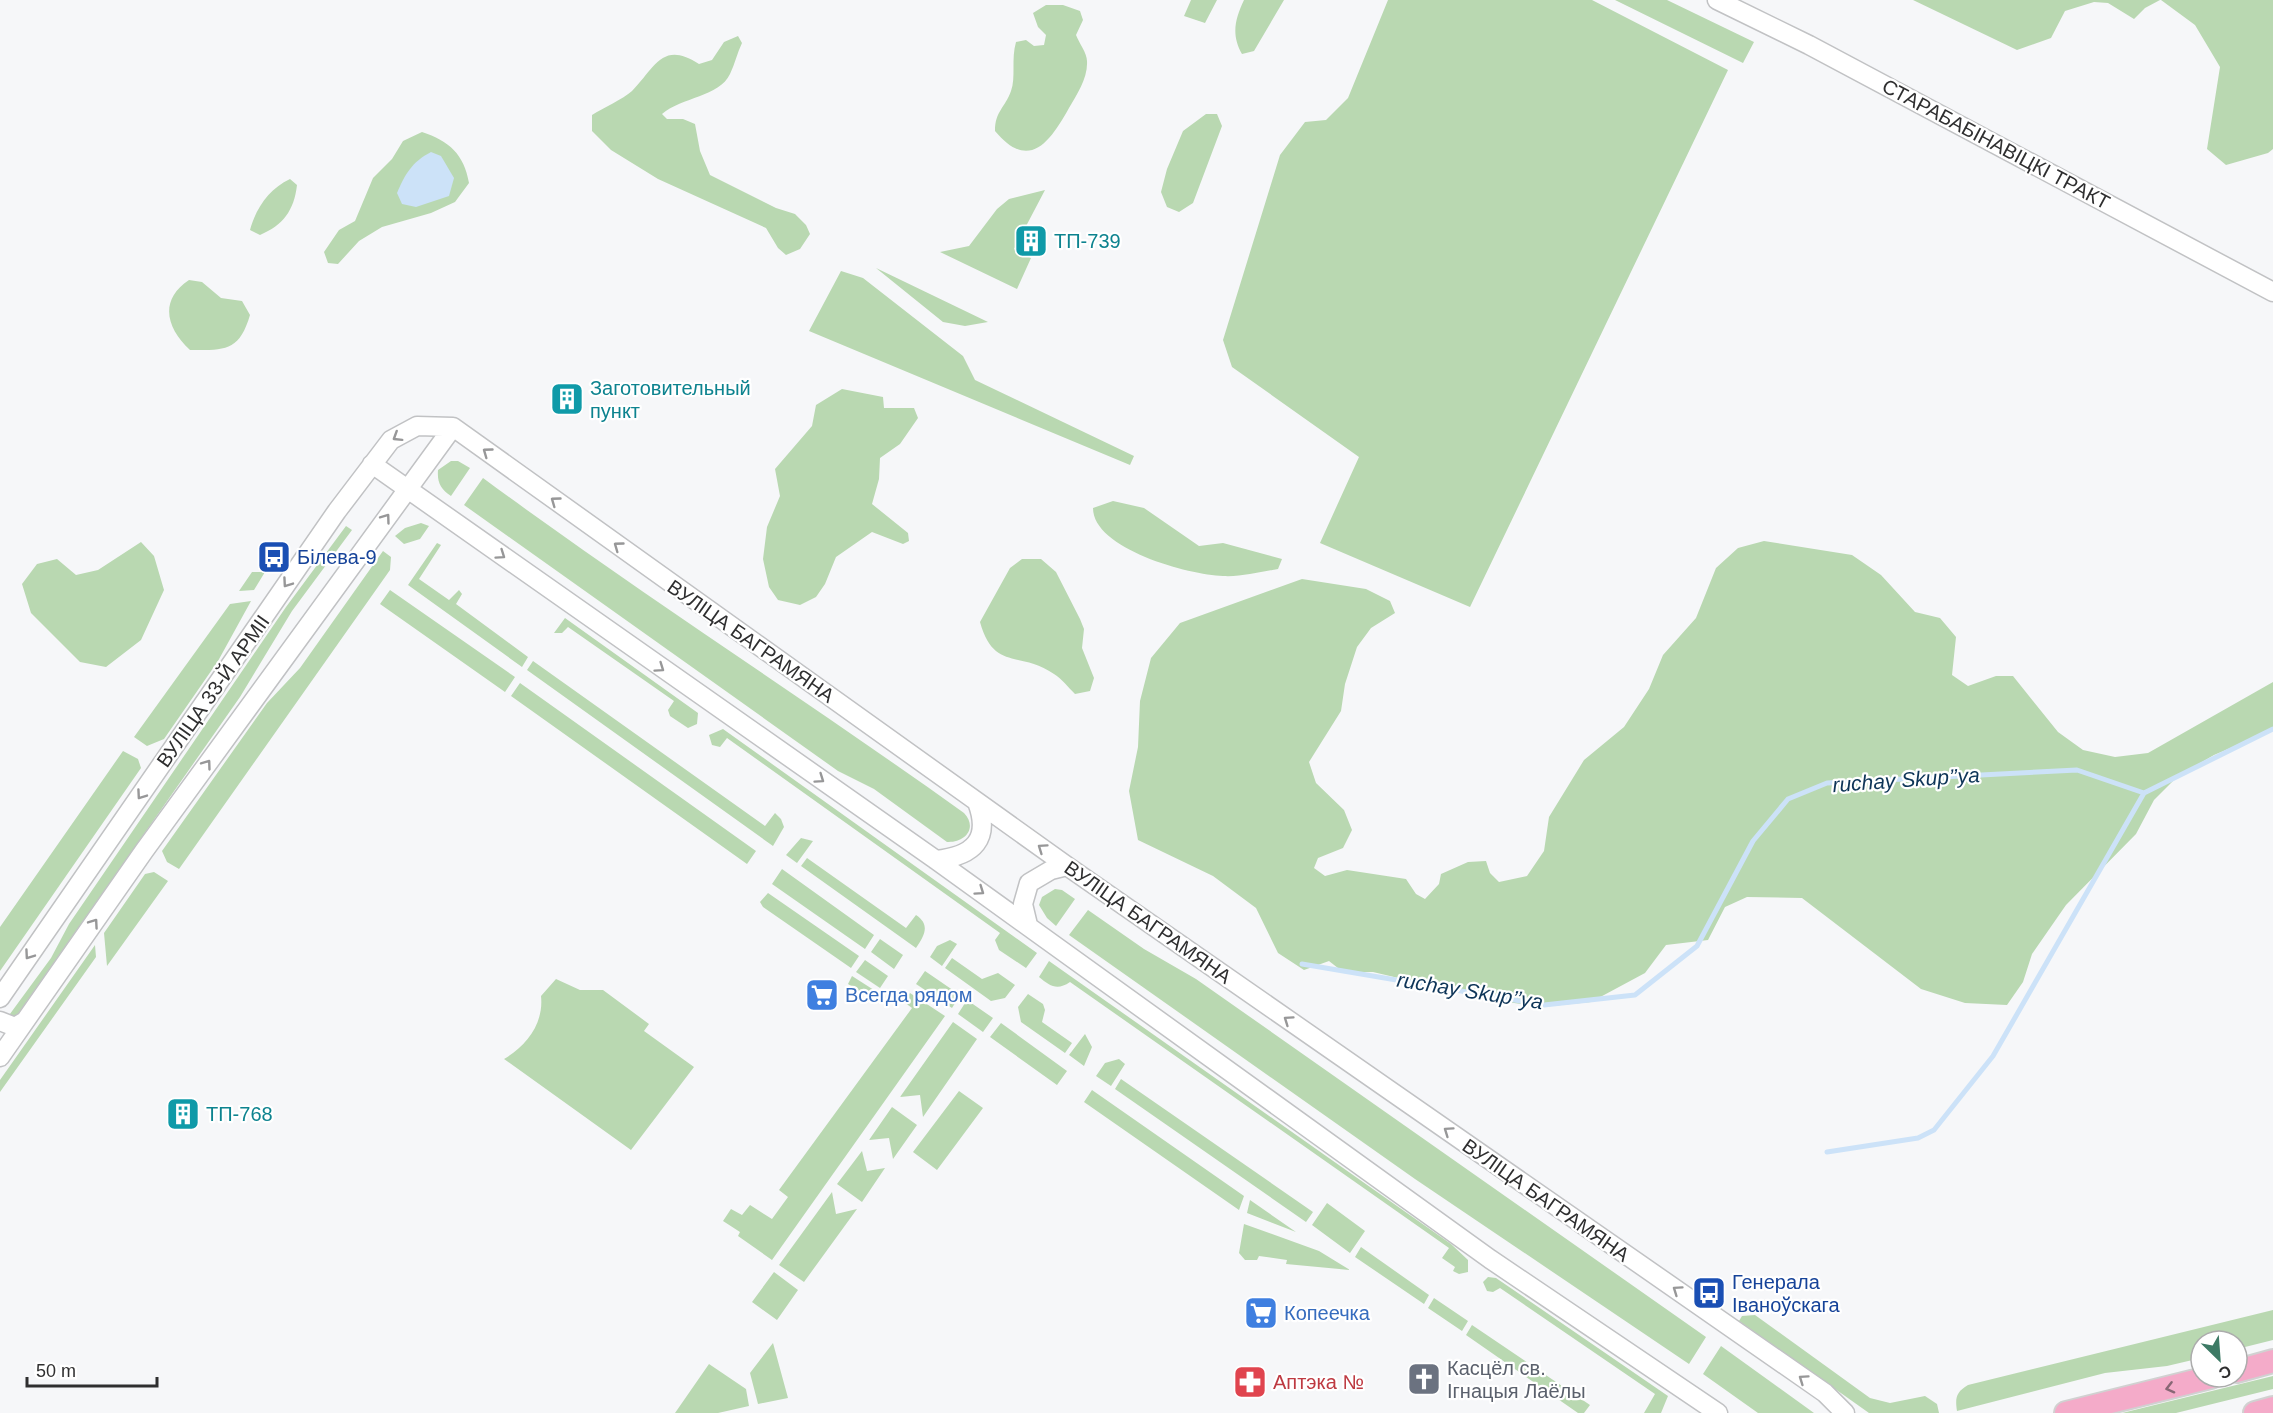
<svg xmlns="http://www.w3.org/2000/svg" width="2273" height="1413" font-family="Arial,sans-serif">
	<style>
		.green { fill: #b9d8b1 }
		.water { fill: #cce2f8 }
		.lines { fill: none; stroke-linecap: round; stroke-linejoin: round }
		.stream { stroke: #cce2f8; stroke-width: 5 }
		.minor-casing { stroke: #c1c2c4; stroke-width: 21 }
		.major-casing { stroke: #d1d1d1; stroke-width: 26 }
		.minor { stroke: #fff; stroke-width: 18 }
		.major { stroke: #f4abc9; stroke-width: 22 }
		.oneway { stroke: #979798 }
		.oneway2 { stroke: #886775 }
		.labels { text-anchor: middle; stroke-width: 4.5; stroke-linejoin: round; paint-order: stroke }
		.street-label { font-size: 20px; fill: #2f2f30; stroke: #fff }
		.culture-label { font-size: 20px; fill: #0d838f; stroke: #fff; text-anchor: start }
		.transit-label { font-size: 20px; fill: #164399; stroke: #fff; text-anchor: start }
		.shop-label { font-size: 20px; fill: #366cbe; stroke: #fff; text-anchor: start }
		.worship-label { font-size: 20px; fill: #5b616d; stroke: #fff; text-anchor: start }
		.health-label { font-size: 20px; fill: #be3a42; stroke: #fff; text-anchor: start }
		.water-label { font-size: 21px; font-style: italic; fill: #0e3558; stroke: #fff }
	</style>
	<rect width="100%" height="100%" fill="#f6f7f9"/>
	<!-- green -->
	<path class="green" d="M1191 0H1217L1205 23 1184 16Z
		M1244 0H1284L1254 51 1242 54C1231 35 1235 19 1244 0Z
		M1388 0H1592L1728 70 1470 607 1320 543 1359 457 1232 367 1223 340 1280 155 1305 122 1326 120 1348 98Z
		M1615 0H1667L1754 42 1743 63Z
		M1913 0H2160L2145 8 2134 19 2108 3 2094 2 2065 11 2051 38 2017 50Z
		M2161 0H2273V149L2268 153 2226 165 2207 149 2220 67 2195 25Z
		M1046 5H1063L1080 11 1083 20 1076 35C1079 43 1087 53 1087 61 1088 78 1077 94 1069 108 1050 142 1029 172 995 131 995 111 1005 108 1011 91 1016 77 1011 59 1016 42L1026 40 1034 46 1044 45 1046 35 1038 27 1033 13Z
		M738 36 742 43C737 53 735 64 730 74 719 97 682 97 662 114L667 119H683L695 124 700 151 710 175 776 208 795 214 806 225 810 234 800 249 786 255 778 248 766 228 658 179 611 150 592 131V115C603 108 623 99 632 91 655 68 662 40 699 64L712 60 724 42Z
		M1206 114H1217L1222 126 1193 203 1179 212 1167 207 1161 192 1167 169 1183 131Z
		M422 132C449 141 464 154 469 183L455 202 431 213 382 227 359 241 338 264 328 263 324 252 339 230 355 221 373 178 392 159 403 141Z
		M290 179 297 185C294 211 283 225 260 235L250 230C256 208 269 189 290 179Z
		M1045 190 1014 249 1031 258 1017 289 940 252 969 246 997 209 1009 199Z
		M876 268 988 322 965 326 943 322Z
		M841 271 863 278 963 356 975 380 1134 456 1130 465 809 331Z
		M189 280 202 282 221 298 242 301 250 315C239 352 225 350 190 350 166 328 159 300 189 280Z
		M842 389 883 397 884 408H914L918 418 900 444 880 458 879 479 872 504 908 533 909 541 903 544 872 532 836 557 825 584 816 597 800 605 778 600 769 587 763 559 767 527 780 496 775 469 812 426 816 405Z
		M451 461H458L470 468 451 496C441 489 437 483 438 470Z
		M483 478C640 594 805 699 964 813 978 828 965 843 947 842L874 789 838 771 464 505Z
		M1113 501 1144 508 1199 546 1223 543 1282 559 1278 569C1260 572 1241 577 1223 576 1189 575 1093 549 1093 508Z
		M421 523 429 526 420 539 404 544 395 536 405 528Z
		M346 526 352 530 292 611 240 697 13 1021 7 1018 51 958 69 924 286 607Z
		M1764 541 1852 555 1881 575 1915 612 1940 618 1956 637 1952 675 1968 686 1996 676H2013L2058 732 2083 750 2115 757 2148 753 2273 682V730L2214 755 2178 776 2154 800 2136 834 2066 905 2032 954 2023 982 2007 1005 1965 1003 1921 989 1802 898 1747 897 1725 907 1708 940 1666 945 1645 973 1591 1002 1541 1007 1487 999 1373 972H1343L1329 961 1304 970 1278 953 1256 908 1213 876 1138 840 1129 791 1138 747 1140 701 1151 658 1180 623 1302 579 1366 589 1390 601 1395 613 1371 628 1357 647 1345 684 1341 711 1309 762 1316 783 1344 810 1352 830 1343 848 1318 858 1314 868 1325 876 1347 870 1406 879 1416 894 1425 899 1439 884 1441 874 1468 862 1486 861 1490 873 1499 882 1527 876 1544 851 1549 817 1584 760 1624 727 1649 689 1663 655 1696 618 1716 568 1738 548Z
		M141 542 154 556 164 590 141 640 106 667 80 662 31 613 22 584 37 564 57 559 76 575 98 570Z
		M437 543 441 545 419 579 449 600 459 590 462 594 456 604 528 657 522 667 408 585Z
		M383 551 391 557 390 570 179 869 167 862 162 851 267 703 300 668Z
		M1022 559H1041L1056 572 1080 619 1084 629 1082 648 1094 678 1090 691 1075 694C1068 687 1062 679 1054 674 1020 650 994 672 980 622L1010 568Z
		M252 572H265L254 590 239 591Z
		M390 590 515 677 505 692 380 604Z
		M251 601 218 661 164 739 147 746 134 737 230 604Z
		M565 618 698 713 697 724 688 728 670 716 668 710 674 701 568 627 562 633H554Z
		M533 661 765 826 775 813 781 819 784 827 773 846 527 670Z
		M520 683 756 851 747 864 511 696Z
		M723 729 1037 953 1026 968 999 950 995 940 1000 933 727 738 720 747 712 745 709 735Z
		M123 751 138 759 141 768 0 971V927Z
		M801 838 813 841 797 863 786 855Z
		M807 858 906 928 916 915C931 925 924 936 916 948L801 866Z
		M782 869 874 935 865 949 772 884Z
		M154 872 168 881 107 966 104 933 145 874Z
		M1055 889 1062 890 1075 899 1056 926 1047 918 1039 905 1042 897Z
		M768 893 859 956 851 968 763 907 760 902Z
		M1088 910 1144 949 1196 979 1706 1337 1689 1364 1415 1179 1069 935Z
		M880 939 903 955 894 969 871 952Z
		M950 940 957 944 942 966 930 957 937 946Z
		M95 945 96 957 0 1092V1080Z
		M952 958 982 979 998 973 1015 985 1005 998 991 1001 945 968Z
		M865 960 888 976 880 988 856 972Z
		M1049 961 1451 1244 1468 1260V1272L1459 1274 1453 1271 1455 1267 1442 1258 1449 1248 1070 982C1057 991 1050 986 1039 977Z
		M925 971 960 995 952 1008 916 984Z
		M852 976 877 992 873 997H868L848 984Z
		M556 979 580 990H603L649 1024 644 1031 694 1067 631 1150 504 1059C526 1046 544 1024 541 996Z
		M910 993 945 1016 772 1260 738 1236 740 1232 723 1221 731 1209 742 1215 750 1205 772 1219 788 1197 779 1190 912 1008 904 1002Z
		M1028 994 1043 1004 1045 1010 1042 1022 1072 1043 1065 1053 1021 1022 1018 1007Z
		M967 1000 993 1018 983 1032 958 1014Z
		M953 1022 977 1039 923 1117 920 1095 900 1097Z
		M1001 1023 1067 1071 1057 1085 990 1037Z
		M1085 1034 1092 1047 1084 1066 1069 1055Z
		M1119 1059 1125 1064 1111 1086 1096 1076 1105 1063Z
		M1121 1079 1313 1212 1306 1222 1115 1089Z
		M1092 1090 1244 1196 1239 1210 1084 1102Z
		M959 1091 983 1108 937 1170 913 1152Z
		M892 1107 917 1125 893 1159 889 1138 869 1140Z
		M862 1151 867 1171 885 1168 862 1202 837 1184Z
		M832 1192 836 1214 857 1209 804 1282 779 1265Z
		M1250 1200 1296 1232 1247 1213Z
		M1327 1203 1365 1231 1350 1253 1312 1225Z
		M1244 1224 1319 1251 1350 1270 1286 1264 1287 1260 1259 1256 1257 1260H1245L1239 1253Z
		M1361 1247 1429 1295 1424 1304 1355 1257Z
		M774 1272 798 1290 777 1320 752 1302Z
		M1488 1277 1496 1278 1668 1396 1661 1413H1644L1655 1394 1500 1288 1493 1292 1487 1291 1483 1282Z
		M1434 1298 1468 1321 1462 1331 1428 1308Z
		M2273 1310V1340L2237 1349V1341H2201V1358L2167 1366 2105 1373 1957 1411C1955 1398 1956 1392 1968 1385Z
		M1755 1315 1870 1398 1890 1403 1925 1396 1937 1404 1939 1413H1869L1739 1321 1742 1316Z
		M1472 1325 1590 1405 1584 1413H1578L1466 1335Z
		M773 1343 788 1398 758 1404 750 1373Z
		M1721 1346 1814 1413H1758L1703 1374Z
		M709 1364 746 1389 749 1406 718 1413H675Z
		M2273 1376V1389L2176 1413H2122Z"/>
	<!-- water -->
	<path class="water" d="M431 152 441 156 454 178 449 196 416 207 402 204 397 193C405 174 412 162 431 152Z"/>
	<g class="lines">
		<!-- stream -->
		<path class="stream" d="M1302 964 1544 1005 1635 995 1697 946 1753 841 1788 799 1827 783 2077 770 2144 793 2273 729
			M1827 1152 1918 1138 1934 1130 1993 1056 2144 793"/>
		<!-- minor casing -->
		<g class="minor-casing">
			<path id="minor" d="M1717 0 1809 45 2273 292
				M453 427 1067 866 1825 1393 1845 1413
				M372 464 936 860 1490 1259 1718 1413
				M936 860C974 856 991 839 977 802
				M1028 925 1023 904 1029 883 1051 870 1067 866
				M0 998 337 511 391 440 417 426 453 427
				M0 1021 15 1027 25 1021
				M0 1057 144 851 453 427"/>
		</g>
		<!-- major casing -->
		<g class="major-casing">
			<path id="major" d="M2237 1371 2273 1361
				M2066 1413 2211 1377
				M2255 1413 2273 1408"/>
		</g>
		<!-- minor -->
		<use href="#minor" class="minor"/>
		<!-- major -->
		<use href="#major" class="major"/>
	</g>
	<!-- one-way arrows -->
	<defs><path id="oneway-chevron" d="M-2-3.5L2.5 0L-2 3.5" fill="none" stroke-width="1.6" stroke-linecap="round" stroke-linejoin="round" transform="scale(1.5)"/></defs>
	<g class="oneway">
		<use href="#oneway-chevron" transform="translate(397 437) rotate(148)"/>
		<use href="#oneway-chevron" transform="translate(487 452) rotate(-144)"/>
		<use href="#oneway-chevron" transform="translate(555 501) rotate(-144)"/>
		<use href="#oneway-chevron" transform="translate(386 518) rotate(-54)"/>
		<use href="#oneway-chevron" transform="translate(618 546) rotate(-144)"/>
		<use href="#oneway-chevron" transform="translate(501 555) rotate(35)"/>
		<use href="#oneway-chevron" transform="translate(287 583) rotate(125)"/>
		<use href="#oneway-chevron" transform="translate(660 668) rotate(35)"/>
		<use href="#oneway-chevron" transform="translate(207 764) rotate(-54)"/>
		<use href="#oneway-chevron" transform="translate(820 779) rotate(35)"/>
		<use href="#oneway-chevron" transform="translate(141 795) rotate(125)"/>
		<use href="#oneway-chevron" transform="translate(1042 848) rotate(-145)"/>
		<use href="#oneway-chevron" transform="translate(980 891) rotate(35)"/>
		<use href="#oneway-chevron" transform="translate(94 923) rotate(-55)"/>
		<use href="#oneway-chevron" transform="translate(29 955) rotate(125)"/>
		<use href="#oneway-chevron" transform="translate(1288 1020) rotate(-145)"/>
		<use href="#oneway-chevron" transform="translate(1448 1131) rotate(-145)"/>
		<use href="#oneway-chevron" transform="translate(1677 1290) rotate(-145)"/>
		<use href="#oneway-chevron" transform="translate(1803 1379) rotate(-145)"/>
	</g>
	<use class="oneway2" href="#oneway-chevron" transform="translate(2170 1388) rotate(166)"/>
	<!-- icons -->
	<defs>
		<g id="building-square" transform="scale(1.725)"><rect x="-9" y="-9" width="18" height="18" rx="4" fill="#0f9aa8" stroke="#fff"/><path d="M-4-6H4V6H1V3H-1V6H-4ZM-2.5-4.3h1.7v1.8h-1.7ZM.8-4.3h1.7v1.8H.8ZM-2.5-1h1.7V.8h-1.7ZM.8-1h1.7V.8H.8Z" fill="#fff"/></g>
		<g id="bus-square" transform="scale(1.725)"><rect x="-9" y="-9" width="18" height="18" rx="4" fill="#1a4fb4" stroke="#fff"/><path d="M-5-6H5V4H4V6H2V4H-2V6H-4V4H-5ZM-3.5-4V0h7V-4ZM-3.5 1.2v1.5H-2V1.2ZM2 1.2v1.5H3.5V1.2Z" fill="#fff"/></g>
		<g id="supermarket-square" transform="scale(1.725)"><rect x="-9" y="-9" width="18" height="18" rx="4" fill="#3f7fe0" stroke="#fff"/><path d="M-6-5.5h2.5l.6 2H6L4.5 2H-2.5L-4.4-4H-6ZM-1.5 3.2a1.3 1.3 0 1 0 .1 0ZM3 3.2a1.3 1.3 0 1 0 .1 0Z" fill="#fff"/></g>
		<g id="church-square" transform="scale(1.725)"><rect x="-9" y="-9" width="18" height="18" rx="4" fill="#6b7280" stroke="#fff"/><path d="M-1.2-6h2.4v3.5h3.3v2.4h-3.3V6h-2.4V-.1h-3.3v-2.4h3.3Z" fill="#fff"/></g>
		<g id="pharmacy-square" transform="scale(1.725)"><rect x="-9" y="-9" width="18" height="18" rx="4" fill="#e0444e" stroke="#fff"/><path d="M-2-6h4v4h4v4h-4v4h-4v-4h-4v-4h4Z" fill="#fff"/></g>
	</defs>
	<g fill-rule="evenodd">
		<use href="#building-square" x="1031" y="241"/>
		<use href="#building-square" x="567" y="399"/>
		<use href="#bus-square" x="274" y="557"/>
		<use href="#supermarket-square" x="822" y="995"/>
		<use href="#building-square" x="183" y="1114"/>
		<use href="#bus-square" x="1709" y="1293"/>
		<use href="#supermarket-square" x="1261" y="1313"/>
		<use href="#church-square" x="1424" y="1379"/>
		<use href="#pharmacy-square" x="1250" y="1382"/>
	</g>
	<g class="labels">
		<!-- street labels -->
		<g class="street-label">
			<text transform="translate(1996 144) rotate(28)" y="7">СТАРАБАБІНАВІЦКІ ТРАКТ</text>
			<text transform="translate(751 641) rotate(35)" y="7">ВУЛІЦА БАГРАМЯНА</text>
			<text transform="translate(213 691) rotate(-55)" y="7">ВУЛІЦА 33-Й АРМІІ</text>
			<text transform="translate(1148 922) rotate(35)" y="7">ВУЛІЦА БАГРАМЯНА</text>
			<text transform="translate(1546 1200) rotate(35)" y="7">ВУЛІЦА БАГРАМЯНА</text>
		</g>
		<!-- culture labels -->
		<g class="culture-label">
			<text x="1054" y="248">ТП-739</text>
			<text x="590" y="395">Заготовительный<tspan x="590" dy="23">пункт</tspan></text>
			<text x="206" y="1121">ТП-768</text>
		</g>
		<!-- transit labels -->
		<g class="transit-label">
			<text x="297" y="564">Білева-9</text>
			<text x="1732" y="1289">Генерала<tspan x="1732" dy="23">Іваноўскага</tspan></text>
		</g>
		<!-- shop labels -->
		<g class="shop-label">
			<text x="845" y="1002">Всегда рядом</text>
			<text x="1284" y="1320">Копеечка</text>
		</g>
		<!-- worship labels -->
		<g class="worship-label">
			<text x="1447" y="1375">Касцёл св.<tspan x="1447" dy="23">Ігнацыя Лаёлы</tspan></text>
		</g>
		<!-- health labels -->
		<g class="health-label">
			<text x="1273" y="1389">Аптэка №</text>
		</g>
		<!-- water labels -->
		<g class="water-label">
			<text transform="translate(1906 780) rotate(-4)" y="7">ruchay Skup’’ya</text>
			<text transform="translate(1470 991) rotate(9)" y="7">ruchay Skup’’ya</text>
		</g>
	</g>
	<!-- north arrow -->
	<g transform="translate(2219 1359) rotate(155)"><circle r="28" fill="#ffffff" stroke="#acacac" stroke-width="1.5"/>
	<path d="M0-4.5L10 22L0 15L-10 22Z" fill="#3d7a65"/>
	<text y="-9" font-size="16" font-weight="bold" text-anchor="middle" fill="#2f2f30">С</text>
	</g>
	<!-- scale -->
	<path d="M27 1377v9h130v-9" fill="none" stroke="#2f2f30" stroke-width="3"/>
	<text x="36" y="1377" font-size="18" fill="#2f2f30" stroke="#ffffff" stroke-width="4.5" paint-order="stroke">50 m</text>
</svg>
